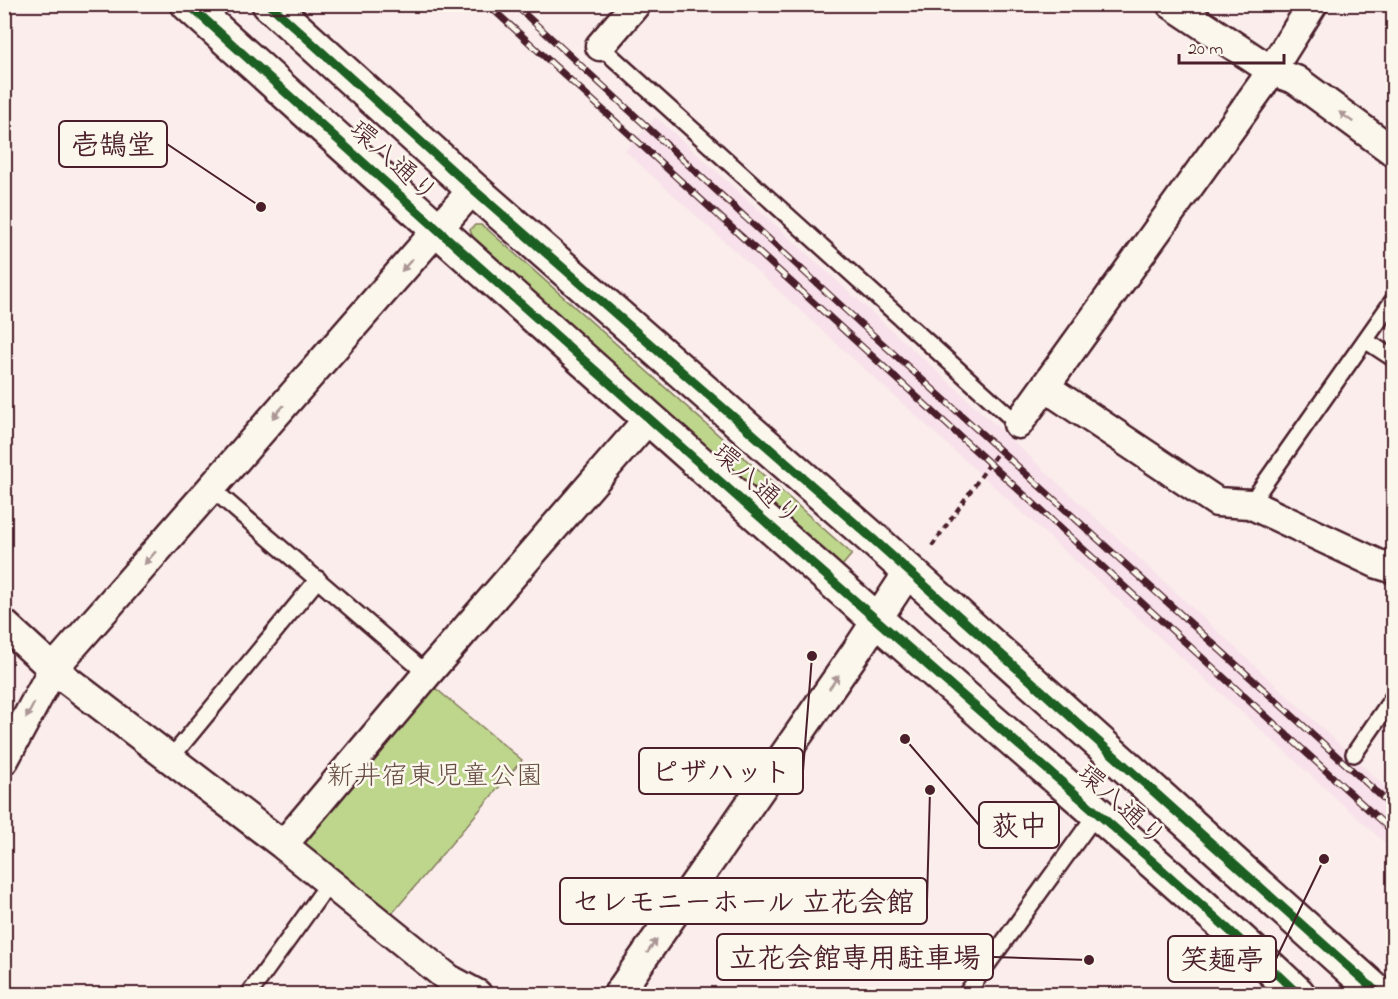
<svg xmlns="http://www.w3.org/2000/svg" width="1398" height="999" font-family="'Indie Flower','Klee One',sans-serif">
	<style>
		.built { fill: #f8e1ea }
		.green { fill: #bdd68c; stroke: #847a5c; stroke-width: 1.5 }
		.lines { fill: none; stroke-linecap: round; stroke-linejoin: round }
		.service-casing { stroke: #4a1f2b; stroke-width: 20 }
		.minor-casing { stroke: #4a1f2b; stroke-width: 33 }
		.primary-casing { stroke: #4a1f2b; stroke-width: 38 }
		.path { stroke: #4a1f2b; stroke-width: 4; stroke-dasharray: 6 4.5; stroke-linecap: butt }
		.service { stroke: #fbf7ec; stroke-width: 15 }
		.minor { stroke: #fbf7ec; stroke-width: 28 }
		.primary { stroke: #fbf7ec; stroke-width: 33 }
		.rail-casing { stroke: #4a1f2b; stroke-width: 7 }
		.rail { stroke: #fbf7ec; stroke-width: 4.5; stroke-dasharray: 14; stroke-linecap: butt }
		.cycleway-casing { stroke: #fbf7ec; stroke-width: 13 }
		.cycleway { stroke: #1b5e20; stroke-width: 9 }
		.oneway { fill: #ab9695 }
		.labels { text-anchor: middle; stroke-width: 5; stroke-linejoin: round; paint-order: stroke }
		.street-label { font-size: 27px; fill: #4a1f2b; stroke: #fbf7ec }
		.park-label { font-size: 27px; fill: #674d43; stroke: #fbf7ec }
		.leader { fill: none; stroke: #4a1f2b; stroke-width: 2 }
		.callout-dot { fill: #4a1f2b; stroke: #fbf7ec; stroke-width: 2 }
		.callout { fill: #fbf7ec; stroke: #4a1f2b; stroke-width: 2 }
		.callout-label { font-size: 28px; text-anchor: middle; font-weight: bold; fill: #4a1f2b }
	</style>
	<rect width="100%" height="100%" fill="#faedeb"/>
	<filter id="ink" filterUnits="userSpaceOnUse"><feTurbulence type="fractalNoise" baseFrequency=".0167" numOctaves="2"/><feDisplacementMap in="SourceGraphic" scale="12" xChannelSelector="R" yChannelSelector="G"/><feConvolveMatrix kernelMatrix="1 2 1 2 8 2 1 2 1" color-interpolation-filters="sRGB"/></filter>
	<g filter="url(#ink)">
		<!-- built -->
		<path class="built" d="M656 117 961 393 1393 794V850L625 151Z"/>
		<!-- green -->
		<path class="green" d="M475 225H481L486 228 852 554 842 566 473 238 470 230Z
			M434 687 522 760 390 916 301 845Z"/>
		<g class="lines">
			<!-- service casing -->
			<g class="service-casing">
				<path id="service" d="M600 46 1018 424
					M1365 340 1394 359
					M211 488 427 674
					M1250 504 1394 299
					M1354 754 1394 696
					M170 759 318 579
					M249 994 329 883
					M966 994 1097 813"/>
			</g>
			<!-- minor casing -->
			<g class="minor-casing">
				<path id="minor" d="M1171 4 1272 71 1296 80 1394 152
					M600 46 636 4
					M1045 387 1217 502 1250 504 1378 564 1394 569
					M1018 424 1262 85 1313 4
					M4 624 53 669 283 845 449 979 477 994
					M4 760 53 669 473 189
					M283 845 427 674 649 418
					M618 994 855 653 909 571"/>
			</g>
			<!-- primary casing -->
			<g class="primary-casing">
				<path id="primary" d="M188 4C428 222 670 438 913 652 1041 766 1174 876 1298 994
					M269 4 473 189 873 539 1379 994"/>
			</g>
			<!-- path -->
			<path class="path" d="M932 546 1000 449"/>
			<!-- service -->
			<use href="#service" class="service"/>
			<!-- minor -->
			<use href="#minor" class="minor"/>
			<!-- primary -->
			<use href="#primary" class="primary"/>
			<!-- rail casing -->
			<g class="rail-casing">
				<path id="rail" d="M487 4 1394 833
					M514 4 862 325 1394 808"/>
			</g>
			<!-- rail -->
			<use href="#rail" class="rail"/>
			<!-- cycleway casing -->
			<g class="cycleway-casing">
				<path id="cycleway" d="M188 4C428 222 670 438 913 652 1041 766 1174 876 1298 994
					M269 4 473 189 873 539 1379 994"/>
			</g>
			<!-- cycleway -->
			<use href="#cycleway" class="cycleway"/>
		</g>
		<!-- one-way arrows -->
		<defs><path id="oneway-solid" d="M-6-.8H1V-3.2L6.5 0L1 3.2V.8H-6Z" transform="scale(1.5)"/></defs>
		<g class="oneway">
			<use href="#oneway-solid" transform="translate(1346 117) rotate(-144)"/>
			<use href="#oneway-solid" transform="translate(407 265) rotate(131)"/>
			<use href="#oneway-solid" transform="translate(278 412) rotate(131)"/>
			<use href="#oneway-solid" transform="translate(150 558) rotate(131)"/>
			<use href="#oneway-solid" transform="translate(834 682) rotate(-55)"/>
			<use href="#oneway-solid" transform="translate(30 711) rotate(118)"/>
			<use href="#oneway-solid" transform="translate(652 946) rotate(-55)"/>
		</g>
	</g>
	<g class="labels">
		<!-- street labels -->
		<g class="street-label">
			<text transform="translate(394 161) rotate(42)" y="9">環八通り</text>
			<text transform="translate(757 484) rotate(42)" y="9">環八通り</text>
			<text transform="translate(1122 805) rotate(42)" y="9">環八通り</text>
		</g>
		<!-- park labels -->
		<g class="park-label">
			<text x="435" y="784">新井宿東児童公園</text>
		</g>
	</g>
	<!-- callouts -->
	<path class="leader" d="M261 207L167 144M812 656L803 771M905 739L979 825M930 790L927 901M1089 960L993 957M1324 859L1276 959"/>
	<g class="callout-dot">
		<circle cx="261" cy="207" r="6"/>
		<circle cx="812" cy="656" r="6"/>
		<circle cx="905" cy="739" r="6"/>
		<circle cx="930" cy="790" r="6"/>
		<circle cx="1089" cy="960" r="6"/>
		<circle cx="1324" cy="859" r="6"/>
	</g>
	<g class="callout">
		<rect x="59" y="121" width="108" height="46" rx="6"/>
		<rect x="639" y="748" width="164" height="46" rx="6"/>
		<rect x="979" y="802" width="80" height="46" rx="6"/>
		<rect x="560" y="878" width="367" height="46" rx="6"/>
		<rect x="717" y="934" width="276" height="46" rx="6"/>
		<rect x="1168" y="936" width="108" height="46" rx="6"/>
	</g>
	<g class="callout-label">
		<text x="113" y="154">壱鵠堂</text>
		<text x="721" y="781">ピザハット</text>
		<text x="1019" y="835">荻中</text>
		<text x="743" y="911">セレモニーホール 立花会館</text>
		<text x="855" y="967">立花会館専用駐車場</text>
		<text x="1222" y="969">笑麺亭</text>
	</g>
	<!-- margin -->
	<rect width="1398" height="999" fill="none" stroke="#fbf7ec" stroke-width="24"/>
	<rect x="12" y="12" width="1374" height="975" fill="none" stroke="#4a1f2b" stroke-width="2" filter="url(#ink)"/>
	<!-- scale -->
	<path d="M1179 54v9h105v-9" fill="none" stroke="#4a1f2b" stroke-width="3"/>
	<text x="1188" y="54" font-size="18" fill="#4a1f2b" stroke="#fbf7ec" stroke-width="4.5" paint-order="stroke">20 m</text>
</svg>
